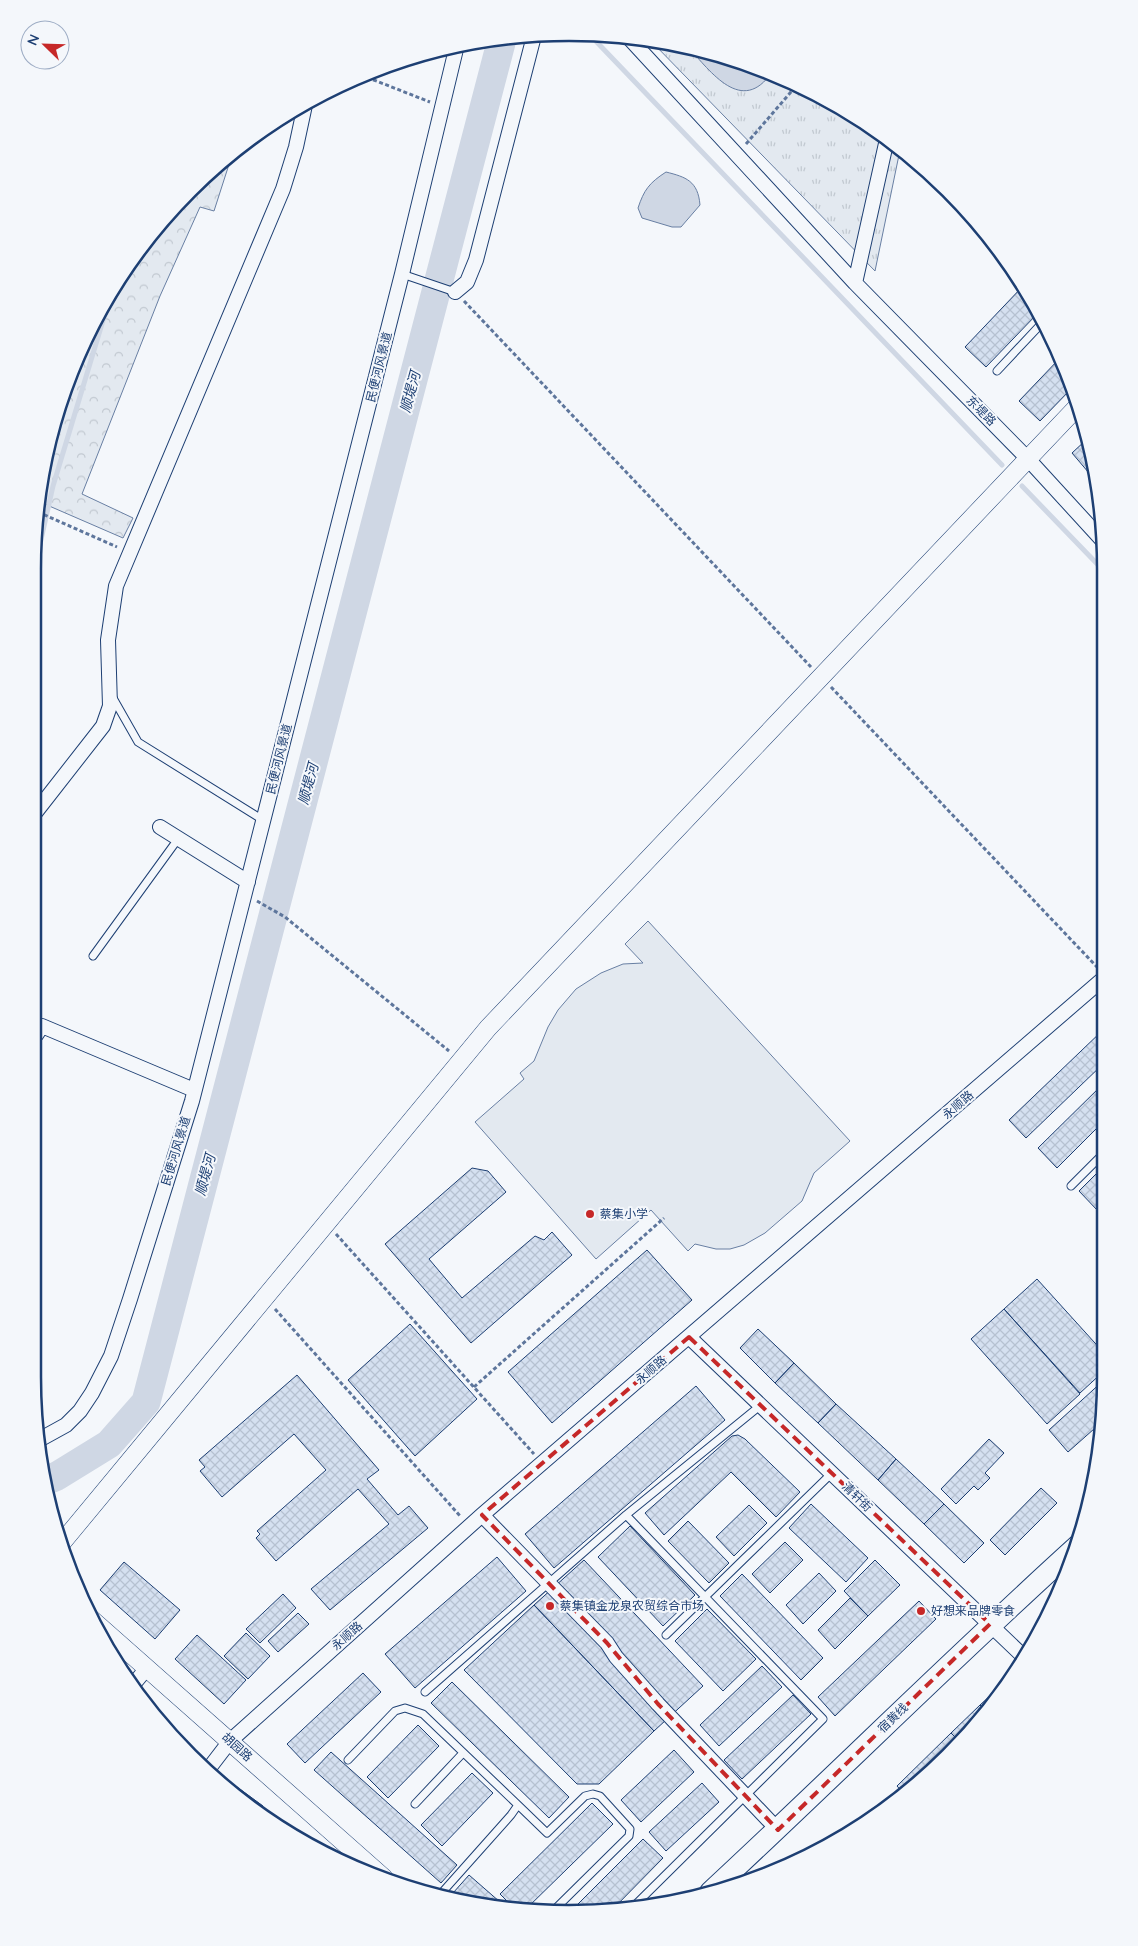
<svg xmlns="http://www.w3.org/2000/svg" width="1138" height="1946" font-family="Quicksand,'Noto Sans SC',sans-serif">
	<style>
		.grass { fill: url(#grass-tufts); stroke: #687fa3 }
		.forest { fill: url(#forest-crowns); stroke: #687fa3 }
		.pitch { fill: #e3e9f0; stroke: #687fa3 }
		.water { fill: #cfd7e4; stroke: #687fa3 }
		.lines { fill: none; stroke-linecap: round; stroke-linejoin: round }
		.stream { stroke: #cfd7e4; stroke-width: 5 }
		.river { stroke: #cfd7e4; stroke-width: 29 }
		.building { fill: url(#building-cross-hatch); stroke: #1d3f73 }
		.service-casing { stroke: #1d3f73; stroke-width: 9 }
		.minor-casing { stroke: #1d3f73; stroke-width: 16 }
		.tertiary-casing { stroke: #1d3f73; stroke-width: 19 }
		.secondary-casing { stroke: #1d3f73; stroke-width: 22 }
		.path { stroke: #5e769c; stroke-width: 3; stroke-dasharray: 4 2.5; stroke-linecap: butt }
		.service { stroke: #f4f7fb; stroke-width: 7 }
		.minor { stroke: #f4f7fb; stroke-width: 14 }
		.tertiary { stroke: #f4f7fb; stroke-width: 18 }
		.secondary { stroke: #f4f7fb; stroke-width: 20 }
		.marked { fill: none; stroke: #c62828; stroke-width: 4; stroke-dasharray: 10 6; stroke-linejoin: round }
		.poi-dot { fill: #c62828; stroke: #f4f7fb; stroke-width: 2 }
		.labels { text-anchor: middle; stroke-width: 4; stroke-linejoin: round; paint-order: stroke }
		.street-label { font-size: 12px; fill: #1d3f73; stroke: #f4f7fb }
		.poi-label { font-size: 12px; fill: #1d3f73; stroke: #f4f7fb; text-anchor: start }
		.water-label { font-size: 14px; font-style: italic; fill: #1d3f73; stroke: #f4f7fb }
		.rim { fill: none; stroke: #1d3f73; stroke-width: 2.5 }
	</style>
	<defs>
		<pattern id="grass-tufts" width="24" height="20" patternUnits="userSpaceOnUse" patternTransform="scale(1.25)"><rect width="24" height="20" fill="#e3e9f0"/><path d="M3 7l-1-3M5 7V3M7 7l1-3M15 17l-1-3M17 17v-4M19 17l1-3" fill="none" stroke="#c2c9d1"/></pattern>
		<pattern id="forest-crowns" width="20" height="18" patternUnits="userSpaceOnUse" patternTransform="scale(1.25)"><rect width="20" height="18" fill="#e3e9f0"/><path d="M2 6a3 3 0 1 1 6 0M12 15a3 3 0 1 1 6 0" fill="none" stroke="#c2c9d1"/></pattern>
		<pattern id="building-cross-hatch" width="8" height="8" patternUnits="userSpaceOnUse" patternTransform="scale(1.25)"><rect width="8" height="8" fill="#d5e0f0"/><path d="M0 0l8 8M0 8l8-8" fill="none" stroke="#b6c1d1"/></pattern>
	</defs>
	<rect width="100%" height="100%" fill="#f4f7fb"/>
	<!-- grass -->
	<path class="grass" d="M651 41 673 43 774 73 867 123 900 150 875 271Z"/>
	<!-- forest -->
	<path class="forest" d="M232 155 214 211 200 207 160 296 82 494 133 518 123 538 40 502 61 396 123 271 189 190Z"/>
	<!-- pitch -->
	<path class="pitch" d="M648 921 850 1141 814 1173 802 1201 765 1233 744 1245 730 1249H716L695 1244 688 1251 651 1210 596 1259 475 1122 524 1079 520 1073 534 1061 548 1027 558 1010 576 989 601 973 623 964 643 963 625 944Z"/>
	<!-- water -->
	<path class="water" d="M688 47 772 72C742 116 711 72 688 47Z
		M666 172C686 177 698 181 700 205L681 227H672L642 218 638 208C644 190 649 183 666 172Z"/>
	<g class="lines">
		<!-- stream -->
		<path class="stream" d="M590 35 1002 465
			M1022 486 1104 571
			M34 571 53 486 111 294"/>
		<!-- river -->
		<path class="river" d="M45 1481 57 1476 109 1444 146 1402 502 39"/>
	</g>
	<!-- building -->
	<path class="building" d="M1023 286 1033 301 1039 312 986 367 965 347Z
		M1060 358 1073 387 1040 421 1019 401Z
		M1086 440 1092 471 1089 473 1072 453Z
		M1104 1029V1063L1026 1138 1009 1120Z
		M1104 1083V1121L1057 1168 1038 1148Z
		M1104 1166V1204L1098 1211 1079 1191Z
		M472 1168 488 1171 506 1192 429 1259 462 1298 535 1236 544 1240 552 1232 572 1255 471 1343 385 1244Z
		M647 1250 692 1300 552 1423 508 1372Z
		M1037 1279 1104 1353V1371L1080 1393 1004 1309Z
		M1004 1309 1080 1394 1047 1424 971 1339Z
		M410 1324 477 1399 415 1456 348 1380Z
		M758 1329 794 1363 775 1383 740 1348Z
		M794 1363 836 1404 818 1423 775 1383Z
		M297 1375 379 1470 367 1479 398 1515 409 1506 428 1528 330 1610 311 1589 389 1524 358 1489 276 1561 256 1538 260 1534 257 1531 326 1470 294 1434 222 1497 200 1471 205 1467 199 1460Z
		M1104 1380 1103 1421 1068 1452 1049 1430Z
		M696 1386 725 1420 554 1568 525 1534Z
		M836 1404 896 1459 878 1480 818 1423Z
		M738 1435 745 1439 800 1492 776 1517 731 1472 664 1535 645 1513 732 1436Z
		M989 1439 1004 1453 985 1473 990 1478 978 1490 974 1486 956 1504 941 1489Z
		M896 1459 944 1504 924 1524 878 1480Z
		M1041 1488 1057 1503 1005 1555 990 1540Z
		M811 1504 868 1558 846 1582 789 1528Z
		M944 1504 984 1543 964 1563 924 1524Z
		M749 1505 767 1523 734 1556 716 1537Z
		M688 1521 729 1563 709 1583 668 1541Z
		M630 1526 695 1595 663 1626 598 1557Z
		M785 1542 803 1560 770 1593 752 1574Z
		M497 1557 526 1591 415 1688 385 1654Z
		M584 1560 703 1686 654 1731 534 1605Z
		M875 1560 900 1585 868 1616 844 1591Z
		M124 1562 180 1610 155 1639 100 1590Z
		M819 1573 836 1591 803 1624 786 1605Z
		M742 1574 823 1658 801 1680 720 1596Z
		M283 1594 296 1608 260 1643 246 1629Z
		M850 1598 868 1616 835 1649 818 1630Z
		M919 1601 936 1619 835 1716 818 1697Z
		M534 1605 654 1731 599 1784H577L464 1670Z
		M707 1609 756 1659 723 1691 675 1641Z
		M298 1613 309 1624 278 1652 268 1641Z
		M246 1633 270 1656 248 1679 224 1656Z
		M197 1635 246 1680 224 1704 175 1659Z
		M762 1666 782 1687 719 1746 700 1725Z
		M363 1673 381 1692 305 1763 287 1744Z
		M452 1682 569 1797 549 1818 431 1703Z
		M1005 1682 1007 1684 985 1710 980 1705Z
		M793 1695 811 1714 742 1779 724 1760Z
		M980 1705 985 1710 958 1740 951 1733Z
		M418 1725 439 1746 388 1798 367 1777Z
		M951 1733 958 1740 923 1781 904 1794 897 1786Z
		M674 1750 694 1772 641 1822 621 1800Z
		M331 1752 457 1865 441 1883 314 1770Z
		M472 1773 493 1793 442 1846 421 1825Z
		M702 1783 719 1802 666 1851 649 1832Z
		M237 1787 263 1806 258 1812 233 1792Z
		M241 1790 291 1835 271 1823 236 1795Z
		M592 1803 613 1824 525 1910 515 1909 500 1894Z
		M643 1839 663 1858 610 1912 571 1911Z
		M469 1875 508 1909 463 1902 453 1893Z"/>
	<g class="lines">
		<!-- service casing -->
		<g class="service-casing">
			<path id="service" d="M402 274 455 292
				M997 371 1043 322
				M113 698 138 742 263 820
				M93 956 178 839
				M1071 1186 1104 1153
				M626 1515 823 1719 631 1909
				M666 1635 832 1473
				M425 1692 626 1515 761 1405
				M348 1760 395 1711 405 1708 423 1714 518 1805 511 1815 438 1897
				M415 1804 463 1753
				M518 1805 547 1833 585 1796 593 1794 600 1796 630 1829 629 1836 553 1911"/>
		</g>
		<!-- minor casing -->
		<g class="minor-casing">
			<path id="minor" d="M630 39 855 283 1028 459 1104 542
				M855 283 887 139
				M455 292 467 282 476 260 534 36
				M35 813 103 726 110 706 108 640 116 586 283 189 296 147 305 105
				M160 827 248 882
				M36 1035 42 1026 194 1090
				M689 1337 1024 1657
				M37 1441 66 1425 80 1411 92 1393 111 1356 130 1299 192 1101 402 274 457 45
				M482 1515 607 1643 616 1657 658 1704 778 1830
				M132 1686 147 1668
				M207 1771 230 1741 482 1515 1104 978"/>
		</g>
		<!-- tertiary casing -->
		<g class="tertiary-casing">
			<path id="tertiary" d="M60 1545 488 1028 1079 405
				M89 1617 384 1878"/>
		</g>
		<!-- secondary casing -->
		<g class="secondary-casing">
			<path id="secondary" d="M710 1892C834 1777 953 1658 1078 1545"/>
		</g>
		<!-- path -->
		<path class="path" d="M361 75 430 102
			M746 144 797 85
			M464 301 811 667
			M38 512 117 547
			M831 687 1097 967
			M257 901 285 917 449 1051
			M336 1234 534 1454
			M275 1309 461 1517
			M474 1387 664 1218"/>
		<!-- service -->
		<use href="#service" class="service"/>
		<!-- minor -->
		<use href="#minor" class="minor"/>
		<!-- tertiary -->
		<use href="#tertiary" class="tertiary"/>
		<!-- secondary -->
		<use href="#secondary" class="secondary"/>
	</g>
	<!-- marked area -->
	<path class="marked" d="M689 1337 990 1624 778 1830 658 1704 607 1643 482 1515Z"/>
	<!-- markers -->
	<g class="poi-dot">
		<circle cx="590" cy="1214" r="5"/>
		<circle cx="550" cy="1606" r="5"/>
		<circle cx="921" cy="1611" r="5"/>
	</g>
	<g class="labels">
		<!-- street labels -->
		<g class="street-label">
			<text transform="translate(379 367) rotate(-76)" y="4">民便河风景道</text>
			<text transform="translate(981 411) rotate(45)" y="4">东堤路</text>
			<text transform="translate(279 759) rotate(-76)" y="4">民便河风景道</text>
			<text transform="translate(958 1105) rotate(-41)" y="4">永顺路</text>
			<text transform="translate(176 1151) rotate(-73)" y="4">民便河风景道</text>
			<text transform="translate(651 1370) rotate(-41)" y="4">永顺路</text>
			<text transform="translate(857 1497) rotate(44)" y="4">清轩街</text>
			<text transform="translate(347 1636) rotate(-42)" y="4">永顺路</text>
			<text transform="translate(893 1718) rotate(-44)" y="4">宿黄线</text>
			<text transform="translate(237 1747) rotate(42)" y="4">胡园路</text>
		</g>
		<!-- poi labels -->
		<g class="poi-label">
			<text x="600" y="1218">蔡集小学</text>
			<text x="560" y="1610">蔡集镇金龙泉农贸综合市场</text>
			<text x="931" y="1615">好想来品牌零食</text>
		</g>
		<!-- water labels -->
		<g class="water-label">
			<text transform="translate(410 392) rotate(-75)" y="5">顺堤河</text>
			<text transform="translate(308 784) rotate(-75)" y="5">顺堤河</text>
			<text transform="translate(205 1175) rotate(-75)" y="5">顺堤河</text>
		</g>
	</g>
	<!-- crop -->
	<path d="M0 0H1138V1946H0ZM569 41H569A528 528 0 0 1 1097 569V1377A528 528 0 0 1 569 1905H569A528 528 0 0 1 41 1377V569A528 528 0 0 1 569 41Z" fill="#f4f7fb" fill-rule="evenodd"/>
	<path class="rim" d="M569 41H569A528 528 0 0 1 1097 569V1377A528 528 0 0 1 569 1905H569A528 528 0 0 1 41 1377V569A528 528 0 0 1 569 41Z"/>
	<!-- north arrow -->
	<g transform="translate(45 45) rotate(293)"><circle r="24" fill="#f4f7fb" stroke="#9eadc5"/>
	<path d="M0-4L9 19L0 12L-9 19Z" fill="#c62828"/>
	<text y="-8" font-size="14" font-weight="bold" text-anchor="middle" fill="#1d3f73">N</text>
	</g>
</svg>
